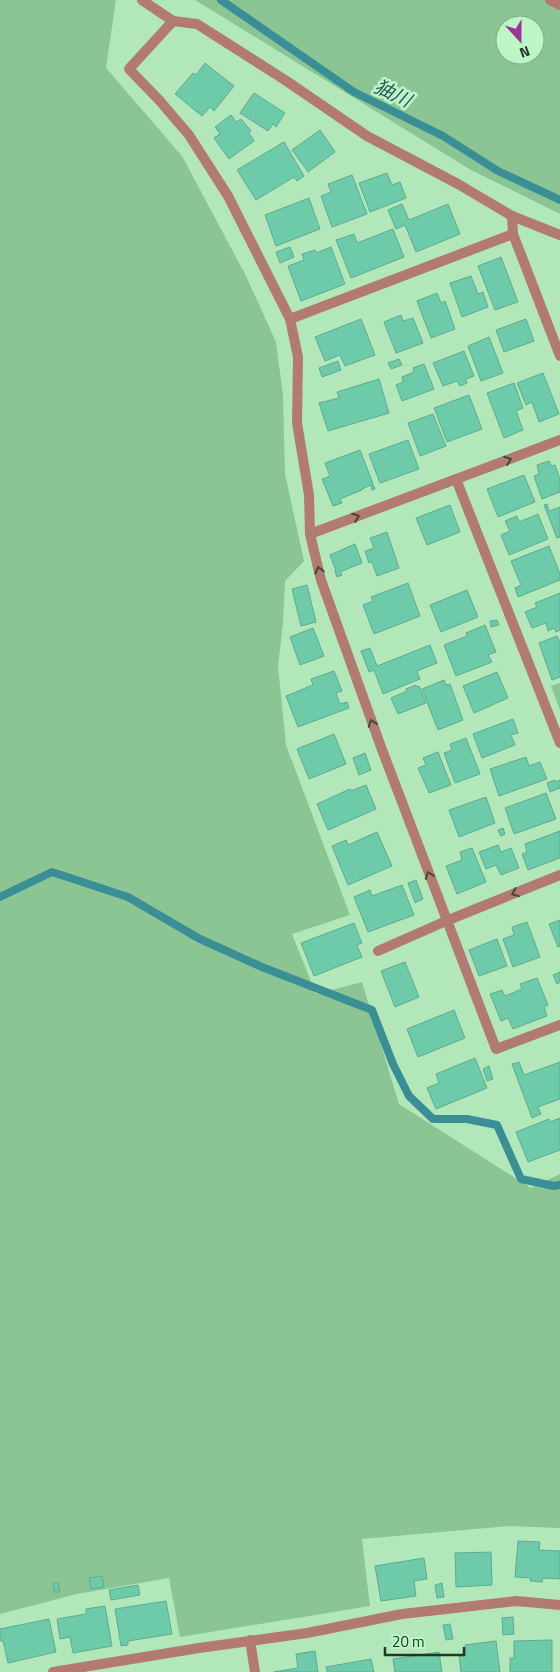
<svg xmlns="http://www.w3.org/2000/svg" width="560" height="1672" font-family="'Titillium Web','Noto Sans JP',sans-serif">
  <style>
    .green { fill: #8ac593; fill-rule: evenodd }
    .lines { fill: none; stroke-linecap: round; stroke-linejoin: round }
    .stream { stroke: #398f95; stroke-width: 8 }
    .building { fill: #6dcbaa; stroke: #60aa90 }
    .lane { stroke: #b37a71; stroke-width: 10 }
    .street { stroke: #b37a71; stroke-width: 10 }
    .oneway { stroke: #464839 }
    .labels { text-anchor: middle; stroke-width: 5; stroke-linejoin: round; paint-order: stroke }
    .water-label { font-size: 19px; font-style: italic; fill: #27575e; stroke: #bef5c6 }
  </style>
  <rect width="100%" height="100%" fill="#b2e8b9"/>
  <path class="green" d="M0,0H116L106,68L182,156L246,276L276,342L283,395L285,474L304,561L285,581L283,623L278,666L286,745L350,915L292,934L316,994L362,982L399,1104L531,1188L560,1174V1528L509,1526L362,1539L370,1606L180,1637L169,1578L77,1594L0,1614Z
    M195,0H560V214L471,170ZM505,25H535V55H505Z
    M560,683V710L551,686Z"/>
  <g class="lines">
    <path class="stream" d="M221,0L354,92L443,136L498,171L560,200
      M0,897L52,872L128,897L198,938L262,967L372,1010L393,1064L409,1096L433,1119H467L497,1125L521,1179L554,1186L560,1185"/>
  </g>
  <path class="building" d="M205,63L234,86L214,111L210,107L202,116L175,94L193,73L196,75Z
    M254,93L285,113L276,127L273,124L268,131L240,113Z
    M231,115L236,122L241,119L251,131L249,133L254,141L229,159L214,138L220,134L215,127Z
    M320,130L335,152L308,172L292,150Z
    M284,142L304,176L297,181L294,177L256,200L237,170Z
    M387,173L392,185L400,182L406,198L370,212L359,183Z
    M352,175L367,214L332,227L321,196L331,192L328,184Z
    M309,198L320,229L276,246L265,215Z
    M402,204L409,220L448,204L460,234L416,252L405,225L396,229L388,210Z
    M393,229L404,257L351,278L336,240L354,234L357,243Z
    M290,247L294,257L280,263L276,252Z
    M331,247L345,284L301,301L288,266L304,260L302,254L315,250L316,253Z
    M501,257L518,302L495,310L478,266Z
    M471,276L478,294L483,292L488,307L462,317L450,283Z
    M437,293L441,303L445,301L455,329L431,338L417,301Z
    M401,315L403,321L413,318L423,343L396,353L384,322Z
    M361,319L375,355L345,366L340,355L325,361L315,337Z
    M526,319L534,341L504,352L496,330Z
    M489,337L503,373L481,381L468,346Z
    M464,351L474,376L466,379L467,383L460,386L457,381L443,386L433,363Z
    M399,359L402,365L391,369L388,363Z
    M338,361L341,370L322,377L319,368Z
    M424,364L434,389L402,401L396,385L403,382L402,377L414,372L413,368Z
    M543,373L559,414L539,422L532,402L526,405L517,383Z
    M379,379L389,413L328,431L319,403L339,398L337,392Z
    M514,383L523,408L516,411L523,430L504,438L487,393Z
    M469,395L482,429L447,442L434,408Z
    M433,414L446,446L420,456L408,423Z
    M408,440L419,469L380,483L369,454Z
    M360,450L375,489L372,490L371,485L362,489V490L340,499L342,503L333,506L322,479L330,476L325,463Z
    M549,461L551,466L555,465L560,479V492L542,499L534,476L539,474L537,465Z
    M524,475L535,502L498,517L487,489Z
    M547,504L549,511L560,507V537L557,538L544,505Z
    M450,505L460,532L427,545L416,518Z
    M538,514L548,539L509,555L501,535L510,531L505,521L517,516L519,522Z
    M387,532L399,568L377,576L372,562L369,563L365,551L374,548L370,538Z
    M355,544L362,563L340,572L342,575L337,577L335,571H336L330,555Z
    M549,546L560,574V580L518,597L515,588L521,585L511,561Z
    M408,583L420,616L374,634L363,605L373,601L371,597Z
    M307,585L316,622L301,626L292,589Z
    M467,590L478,617L441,632L430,605Z
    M560,593V630L556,632L554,628L548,631L546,623L532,628L525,612L537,607L535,603Z
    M497,620L499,625L491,627L490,621Z
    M485,625L496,652L488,655L492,662L456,676L444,645L467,636L466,633Z
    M313,628L324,656L300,665L290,637Z
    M557,636L560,642V677L552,680L539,643Z
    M430,645L437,663L417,671L420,679L383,694L374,670L369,672L361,651L370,648L377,666Z
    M334,671L342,691L336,693L340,704L347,702L349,708L298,727L286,696L313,685L311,679Z
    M497,672L508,698L474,713L463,686Z
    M444,680L446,685L450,684L463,720L438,730L422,689Z
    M416,685L417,687L419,686L426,703L398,714L391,698L407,691L406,689Z
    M513,719L518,733L511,735L515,745L482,758L473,734Z
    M334,734L346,764L309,779L297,749Z
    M466,738L480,774L455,783L444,753L452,750L450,744Z
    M438,752L451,785L429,793L418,768L426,765L423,758Z
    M365,753L371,770L359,775L353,758Z
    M526,757L529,766L540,762L547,779L499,796L490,769Z
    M555,780L556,782L560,780V788L550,792L547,783Z
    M366,785L376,809L328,830L317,804L350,789L351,791Z
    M546,793L556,819L514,834L505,808Z
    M486,797L495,823L459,837L449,810Z
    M503,828L505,834L501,836L498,830Z
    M560,831V858L528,870L522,854L527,852L525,844Z
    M377,832L392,866L348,885L332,846L346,840L348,845Z
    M498,845L501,852L511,848L519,868L501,875L496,865L486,869L479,852Z
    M472,848L486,882L457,894L446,866L462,860L460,852Z
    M416,880L423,899L415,903L408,883Z
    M402,885L414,915L368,932L354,897L370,890L372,896Z
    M560,920V946L558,947L549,924Z
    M527,922L540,957L513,967L503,939L514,935L512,927Z
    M354,923L362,943L357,945L362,957L314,976L301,943Z
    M497,939L507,966L479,976L469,950Z
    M405,962L419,997L395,1007L381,971Z
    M560,972V982L557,984L553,975Z
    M537,978L548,1005L544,1007L547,1016L513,1029L508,1018L501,1021L490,994L502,990L505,996L522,989L520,984Z
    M454,1010L465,1038L418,1057L407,1029Z
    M475,1058L487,1088L436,1109L427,1088L439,1083L436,1074Z
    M519,1062L524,1075L560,1062V1099L538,1107L541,1114L532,1118L512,1064Z
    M489,1066L493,1079L487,1081L483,1069Z
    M560,1118V1150L528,1162L516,1132L549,1119L550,1122Z
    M518,1541L540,1542L539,1550L560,1551V1579L543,1578L542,1582L530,1581L531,1578L515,1577Z
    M491,1552L492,1585L456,1587L455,1553Z
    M424,1558L427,1579L414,1581L416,1596L381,1601L375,1566Z
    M102,1576L104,1587L91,1589L89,1578Z
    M58,1582L60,1592H54L53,1583Z
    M442,1583L444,1597L437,1598L435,1585Z
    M138,1585L140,1595L111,1600L109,1590Z
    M166,1601L172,1634L128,1641V1645L121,1646L115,1609Z
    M105,1606L112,1646L73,1653L70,1637L60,1639L57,1619L86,1614V1609Z
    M513,1617L514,1634L503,1635L502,1618Z
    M49,1619L56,1652L8,1663L3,1641H0V1629Z
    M450,1624L453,1639L446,1640L443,1625Z
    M552,1640V1672H510V1658H514V1641Z
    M496,1641L500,1672H461L459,1655L466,1654L465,1645Z
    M315,1651L318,1672H274L298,1668L296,1654Z
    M439,1652L442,1672H395L393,1659Z
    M371,1659L374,1672H327L326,1667Z"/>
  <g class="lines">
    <path class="lane" d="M142,0L173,21
      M550,0L560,5"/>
    <path class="street" d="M512,216L513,234L560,356
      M560,235L512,216L458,184L367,136L285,80L197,24L173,21L129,69L159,100L189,135L228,196L290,319L298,357L297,423L309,495L310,534L321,580L381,747L496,1049L560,1025
      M290,319L513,234
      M456,479L560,743
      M310,534L560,440
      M378,951L446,921L560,875
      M250,1640L255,1672
      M53,1672L199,1648L307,1633L402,1614L516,1601L560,1605"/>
  </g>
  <defs><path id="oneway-chevron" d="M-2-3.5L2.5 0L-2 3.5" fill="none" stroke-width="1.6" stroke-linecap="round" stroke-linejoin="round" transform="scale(1.25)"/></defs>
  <g class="oneway">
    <use href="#oneway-chevron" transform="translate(508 460) rotate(-21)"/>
    <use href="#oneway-chevron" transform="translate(356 517) rotate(-21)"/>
    <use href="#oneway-chevron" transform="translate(319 570) rotate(-104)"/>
    <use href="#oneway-chevron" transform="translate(372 723) rotate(-110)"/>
    <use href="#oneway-chevron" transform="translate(429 875) rotate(-111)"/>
    <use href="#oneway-chevron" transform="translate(515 893) rotate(158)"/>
  </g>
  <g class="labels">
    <g class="water-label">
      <text transform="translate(393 93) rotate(26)" y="7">㹨川</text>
    </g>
  </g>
  <g transform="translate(520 40) rotate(159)"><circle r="24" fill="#bef5c6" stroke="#80a986"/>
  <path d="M0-4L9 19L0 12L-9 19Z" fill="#9c369a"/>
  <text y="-8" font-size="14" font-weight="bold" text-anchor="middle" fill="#223826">N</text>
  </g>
  <path d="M385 1647v8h79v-8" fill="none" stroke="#223826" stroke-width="2.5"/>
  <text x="392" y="1647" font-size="15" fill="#223826" stroke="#bef5c6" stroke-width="4" paint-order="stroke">20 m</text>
</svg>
